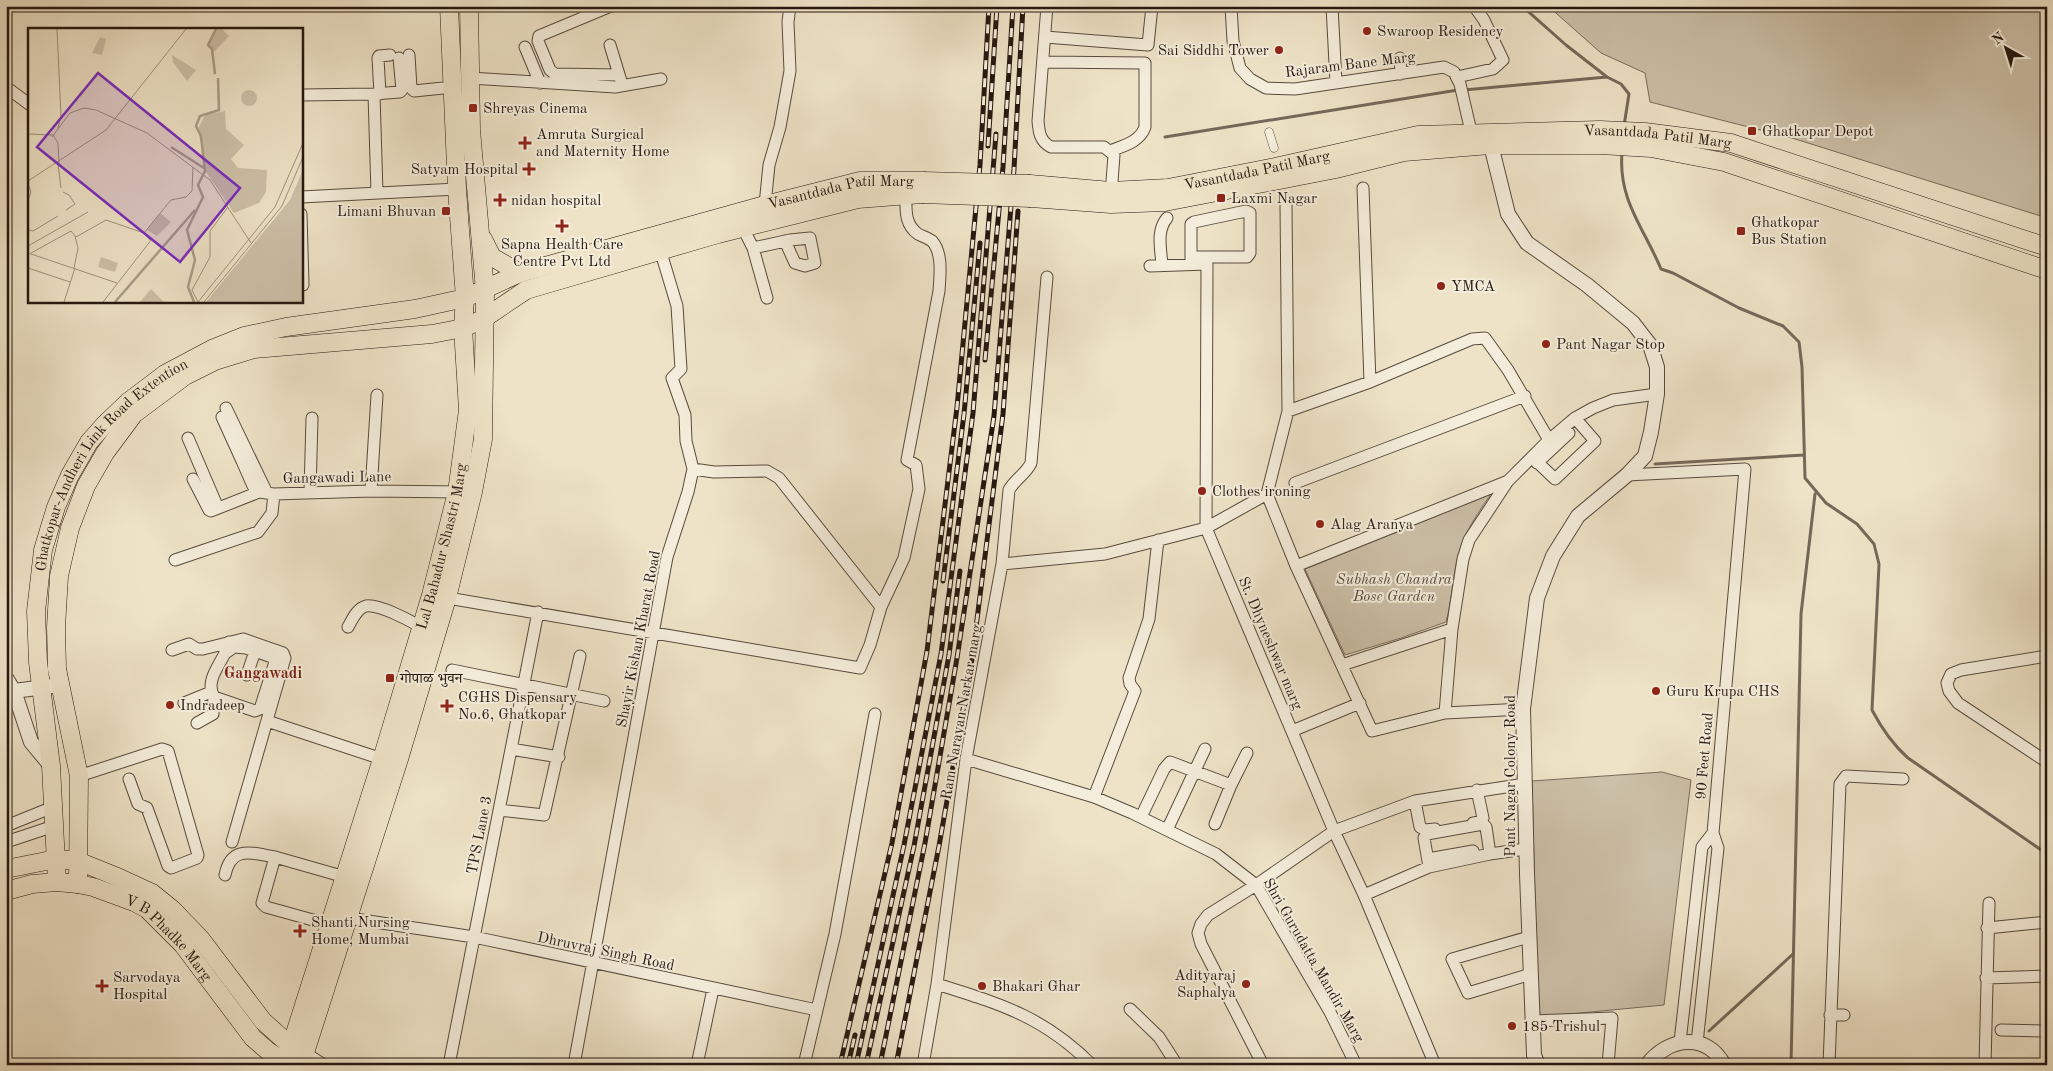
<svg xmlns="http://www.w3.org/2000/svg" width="2053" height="1071" font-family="'Old Standard TT','Noto Serif Devanagari',serif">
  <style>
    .green { fill: #ccc0a8; stroke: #796c5c }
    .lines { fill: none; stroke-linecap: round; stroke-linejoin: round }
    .stream { stroke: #756859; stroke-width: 3 }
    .pedestrian-tunnel { stroke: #c6baa3; stroke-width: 8; stroke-dasharray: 8 4; stroke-linecap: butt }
    .pedestrian-casing { stroke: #584b3e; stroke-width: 9 }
    .minor-casing { stroke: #584b3e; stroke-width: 13 }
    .tertiary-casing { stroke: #584b3e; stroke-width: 16 }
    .primary-casing { stroke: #261811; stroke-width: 19 }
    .pedestrian { stroke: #f4eddb; stroke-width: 8 }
    .minor { stroke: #f4eddb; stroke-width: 11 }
    .tertiary { stroke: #f4eddb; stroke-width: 14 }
    .primary { stroke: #eee3c7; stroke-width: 18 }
    .rail-casing { stroke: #261811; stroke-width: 5 }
    .rail { stroke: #f4eddb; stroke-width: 3; stroke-dasharray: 9; stroke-linecap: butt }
    .primary-bridge-casing { stroke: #261811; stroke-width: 19; stroke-linecap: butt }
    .primary-bridge { stroke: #eee3c7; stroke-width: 18 }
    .poi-dot { fill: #8f2418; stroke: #f4eddb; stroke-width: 2 }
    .labels { text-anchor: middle; stroke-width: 4; stroke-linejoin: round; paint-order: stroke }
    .poi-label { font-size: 15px; fill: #261811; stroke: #f4eddb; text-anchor: start }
    .street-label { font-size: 15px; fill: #261811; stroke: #f4eddb }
    .park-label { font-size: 15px; font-style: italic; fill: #584a3e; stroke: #f4eddb }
    .neighbourhood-label { font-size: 16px; font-weight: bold; fill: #7a1f14; stroke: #f4eddb }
    .inset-river { fill: none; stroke: #aa9e89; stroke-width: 2.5 }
    .inset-road { fill: none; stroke: #9e927e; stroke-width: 1 }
    .view { fill: #7b2cbf; fill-opacity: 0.15; stroke: #7b2cbf; stroke-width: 2.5 }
    .inset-edge { fill: none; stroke: #261811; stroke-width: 2.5 }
  </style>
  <rect width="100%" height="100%" fill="#eee3c7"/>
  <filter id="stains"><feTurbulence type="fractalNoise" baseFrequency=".004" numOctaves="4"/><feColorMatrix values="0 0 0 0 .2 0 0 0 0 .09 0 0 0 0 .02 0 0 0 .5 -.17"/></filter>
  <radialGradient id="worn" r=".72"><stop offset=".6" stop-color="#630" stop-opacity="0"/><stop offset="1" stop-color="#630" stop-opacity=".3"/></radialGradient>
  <path class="green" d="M1548,6H2047V218L1792,138L1650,102L1645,73L1601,53Z
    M1491,494C1482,507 1473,520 1466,534C1452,561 1454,594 1446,622L1401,638L1345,655L1305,569Z
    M1662,772L1691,780L1664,1005L1538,1017L1532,781Z"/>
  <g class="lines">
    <path class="stream" d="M1522,6L1566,45L1607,77L1621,84L1629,94L1624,126
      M1464,90L1607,77
      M1165,137L1458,90
      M1622,153C1618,200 1644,228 1661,269L1673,273L1739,308L1783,326L1799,342L1802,367L1805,478L1826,503L1857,524L1874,544L1879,564L1872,710C1882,729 1892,744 1908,758L2047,854
      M1655,464L1804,455
      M1709,1031L1793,954
      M1791,1065L1801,614L1815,494"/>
    <path class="pedestrian-tunnel" d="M1282,180L1286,197"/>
    <g class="pedestrian-casing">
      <path id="pedestrian" d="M1269,132L1274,148"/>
    </g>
    <g class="minor-casing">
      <path id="minor" d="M611,6L539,36L538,41L550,70L555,74L619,75
        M1047,6L1038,121C1039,133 1040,141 1051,147H1104L1114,155L1111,195
        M1231,6L1233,41L1240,68L1250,79L1266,88L1295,89L1444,67L1454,72L1460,84L1473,140
        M1332,6L1336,83
        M1045,37L1148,45L1152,6
        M610,45L621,81
        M525,47L540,83
        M409,55L411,88L414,91L453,87
        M1400,58L1401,74
        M1043,62L1145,63V127C1140,142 1123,146 1110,151
        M1457,77L1493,69L1503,60L1484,20L1474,6
        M470,78L615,87L661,79
        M6,87L29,104
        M374,94L400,92L402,90L399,58
        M380,94L378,58L379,56L390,55
        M301,95L374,94L377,193
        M1363,188L1370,382
        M301,197L457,189
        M1286,205L1288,411L1267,494L1296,566L1372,731L1445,713L1523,709
        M766,210L765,205L769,165L780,127L790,71L788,22L790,6
        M301,214L303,285
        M743,228L753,248L767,298
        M753,248L790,240L810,238L815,263L805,266L795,263L785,241
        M1191,263V224L1194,222L1246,211L1250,213V253L1247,257H1196
        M1162,265C1161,249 1156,231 1167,218
        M1150,266L1207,264L1206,528L1334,831L1364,895L1435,1065
        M226,408L267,493
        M1288,411L1370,382L1472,339L1485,338L1508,370L1549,440
        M222,417L242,461
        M188,438L218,508
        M1532,457L1555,479L1595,441L1575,418
        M248,458L242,461L253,486
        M1537,463L1569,433
        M693,469L714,472L767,471L779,478L881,607
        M1627,475L1745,469L1713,833L1702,847L1680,1042
        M193,479L209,510L211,511L259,492L274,494
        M1295,483L1525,396
        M371,491L377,395
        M310,492L312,418
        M175,560L258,532L272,513L274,494L371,491L463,492
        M1002,564L1105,554L1206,528L1267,494
        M1296,566L1508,481
        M442,597L860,668L870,645L881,607L904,558L919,489L916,465L907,460L939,291C940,276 943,253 932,241C928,238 922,236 918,234C904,224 906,209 906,194
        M348,627C352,620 357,608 366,606C379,604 409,620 421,627
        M172,650L189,644L197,649H203L243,639L283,653L285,658L232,842
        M227,652L234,647L246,648L272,657L275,662L260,709L255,711L214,697C203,678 226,660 229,642
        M2047,656L1961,670L1951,674L1947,683L1949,691L1958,703L2047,762
        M1342,665L1452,629
        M452,670L604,701
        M247,675L255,651
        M184,703L211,692
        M1445,713L1452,629L1463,559L1469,540L1508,481L1549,440L1575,418L1593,408L1613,400L1657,394
        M267,721L382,759
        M197,723L213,714L214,697
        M1292,731L1360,703
        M511,749L559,757
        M966,759L1094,797L1132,813L1216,854L1256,885L1330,1012L1356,1065
        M79,776L162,749L168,751L198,855L197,858L171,868L168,866L147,808L138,804L129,779
        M1094,797L1135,691L1130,684L1129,678L1149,619L1158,540
        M1415,801L1420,827L1425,830L1435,829
        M499,810L544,815L580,656
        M1141,817L1164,769L1170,762L1231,785L1247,753
        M1473,823L1480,822L1483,818L1477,790
        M1215,824L1231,785
        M6,826L53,807
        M1167,830L1205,749
        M6,842L54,826
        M1428,859L1473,851
        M1429,867L1424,838L1427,834L1483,824L1486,827L1490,854
        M225,875C231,845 252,853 275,857
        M1364,895L1429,867L1490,854L1526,849
        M342,917L474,937L817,1010L804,1065
        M331,925L266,907L262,903L275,857L345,877
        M1987,928L2047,922
        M1529,937L1452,959L1468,993L1531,974
        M1986,978L2047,976
        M937,984C1000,1004 1043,1016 1092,1065
        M1130,1009L1159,1037L1177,1065
        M817,1010L835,934L875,714
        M1830,1015H1844
        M1533,1021L1612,1018L1608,1065
        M2001,1030L2047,1031
        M1697,1043L1718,848L1713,833
        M449,1065L538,612
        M574,1065L667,557L688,492L693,469L686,441L685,415L672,378L681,369L677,306L659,246
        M697,1065L713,989
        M923,1065L937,984L966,759L1002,564L1009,490C1015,479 1026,474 1031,463L1047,277
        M1263,1065L1201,944L1198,933L1201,924L1208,915L1256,885L1334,831L1415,801L1525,784
        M1829,1065L1840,784L1846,776L1903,779
        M1985,1065L1989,903"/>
    </g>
    <g class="tertiary-casing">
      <path id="tertiary" d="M1489,137L1508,214L1527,243L1587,285L1633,323L1650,345L1657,367V394L1651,432L1645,456L1627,475L1578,516L1553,556L1537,598L1523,709L1527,874L1534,1055L1538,1065
        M6,678L14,691L31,742L51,766
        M14,691L60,685
        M304,1054L321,1065
        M1647,1065C1667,1038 1706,1031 1724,1065"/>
    </g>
    <g class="primary-casing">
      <g id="primary">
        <path id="s1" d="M1030,184L1111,191L1168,188L1275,167L1418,135L1600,130L1645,132L1731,143L2047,247"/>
        <path d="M1031,198L1111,204L1165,202L1336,169L1404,152L1490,145H1600L1651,148L1724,162L2047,270"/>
        <path d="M483,239L492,257L520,273"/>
        <path d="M6,869L56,859L78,861L115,876L152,893L173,910L200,938L263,1021L292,1047L300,1052"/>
        <path id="s2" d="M57,882L51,766L38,662L36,611L43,550L56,507L70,475L89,442L105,424L128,402L165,374L214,348L244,336L286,327L415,309L465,298L520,273L765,205L860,181H924"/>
        <path d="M78,884L79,776L57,669L56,627L59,576L70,528L86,486L105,453L134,414L185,376L215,361L254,349L432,334L463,328L483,319L526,290L718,234L858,199L922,194"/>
        <path id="s3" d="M6,891L32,884L57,882L78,884L93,887L134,902L147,909L183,945L253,1038L268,1051L290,1065"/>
        <path id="s4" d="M285,1065L382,759L431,595L457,492L468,410L463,328L465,298L457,189L449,6"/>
        <path d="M301,1065L399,759L447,598L473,492L483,439L485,290L471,130L469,6"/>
      </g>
    </g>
    <use href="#pedestrian" class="pedestrian"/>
    <use href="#minor" class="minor"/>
    <use href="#tertiary" class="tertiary"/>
    <use href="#primary" class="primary"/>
    <g class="rail-casing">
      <path id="rail" d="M988,146L997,6
        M985,360L1003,167L1013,6
        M943,581L964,414L980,243
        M840,1065L892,843L927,651L957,407L980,165L989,6
        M848,1065L855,1035
        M856,1065L904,845L941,654L973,413L996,134
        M866,1065L914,846L949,655L960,571
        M880,1065L925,843L957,658L994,416L1014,169L1023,6
        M896,1065L939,846L972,659L1003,414L1018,211"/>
    </g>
    <use href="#rail" class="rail"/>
    <g class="primary-bridge-casing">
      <path id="primary-bridge" d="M924,181L1030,184
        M922,194L1031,198"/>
    </g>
    <use href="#primary-bridge" class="primary-bridge"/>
  </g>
  <g class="poi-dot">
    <circle cx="1367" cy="31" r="5"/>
    <circle cx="1279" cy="50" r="5"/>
    <rect x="468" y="103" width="10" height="10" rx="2.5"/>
    <rect x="1747" y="126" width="10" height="10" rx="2.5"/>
    <path d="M522.5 135.5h5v5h5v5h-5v5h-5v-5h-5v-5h5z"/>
    <path d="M526.5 161.5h5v5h5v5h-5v5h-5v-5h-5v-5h5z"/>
    <rect x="1216" y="193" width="10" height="10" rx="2.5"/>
    <path d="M497.5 192.5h5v5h5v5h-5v5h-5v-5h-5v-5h5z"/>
    <rect x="441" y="206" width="10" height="10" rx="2.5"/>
    <path d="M559.5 218.5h5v5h5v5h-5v5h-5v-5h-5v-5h5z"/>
    <rect x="1736" y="226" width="10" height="10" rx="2.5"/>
    <circle cx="1441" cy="286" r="5"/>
    <circle cx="1546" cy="344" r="5"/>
    <circle cx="1202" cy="491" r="5"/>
    <circle cx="1320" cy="524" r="5"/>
    <rect x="385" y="673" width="10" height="10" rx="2.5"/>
    <circle cx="1656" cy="691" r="5"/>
    <circle cx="170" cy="705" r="5"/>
    <path d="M444.5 698.5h5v5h5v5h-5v5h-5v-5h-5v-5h5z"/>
    <path d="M297.5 923.5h5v5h5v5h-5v5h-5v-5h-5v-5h5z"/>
    <circle cx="1246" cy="984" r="5"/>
    <path d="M99.5 978.5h5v5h5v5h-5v5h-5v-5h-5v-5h5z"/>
    <circle cx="982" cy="986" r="5"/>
    <circle cx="1512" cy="1026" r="5"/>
  </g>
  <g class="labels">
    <g class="poi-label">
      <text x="1377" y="36">Swaroop Residency</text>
      <text x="1269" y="55" text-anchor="end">Sai Siddhi Tower</text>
      <text x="483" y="113">Shreyas Cinema</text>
      <text x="1762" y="136">Ghatkopar Depot</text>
      <text x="536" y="139">Amruta Surgical<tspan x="536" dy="17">and Maternity Home</tspan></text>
      <text x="518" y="174" text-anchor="end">Satyam Hospital</text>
      <text x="1231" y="203">Laxmi Nagar</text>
      <text x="511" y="205">nidan hospital</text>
      <text x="436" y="216" text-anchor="end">Limani Bhuvan</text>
      <text x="1751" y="227">Ghatkopar<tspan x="1751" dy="17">Bus Station</tspan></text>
      <text x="562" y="249" text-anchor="middle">Sapna Health Care<tspan x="562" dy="17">Centre Pvt Ltd</tspan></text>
      <text x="1451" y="291">YMCA</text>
      <text x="1556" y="349">Pant Nagar Stop</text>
      <text x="1212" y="496">Clothes ironing</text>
      <text x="1330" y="529">Alag Aranya</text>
      <text x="400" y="683">गोपाळ भुवन</text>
      <text x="1666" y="696">Guru Krupa CHS</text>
      <text x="458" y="702">CGHS Dispensary<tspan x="458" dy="17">No.6, Ghatkopar</tspan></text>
      <text x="180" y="710">Indradeep</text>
      <text x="311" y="927">Shanti Nursing<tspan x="311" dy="17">Home, Mumbai</tspan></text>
      <text x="1236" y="980" text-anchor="end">Adityaraj<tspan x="1236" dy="17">Saphalya</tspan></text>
      <text x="113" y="982">Sarvodaya<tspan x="113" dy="17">Hospital</tspan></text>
      <text x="992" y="991">Bhakari Ghar</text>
      <text x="1522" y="1031">185 Trishul</text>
    </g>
    <g class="street-label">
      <text transform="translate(1350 64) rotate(-7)" y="5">Rajaram Bane Marg</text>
      <text dy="5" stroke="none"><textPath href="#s1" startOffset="634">Vasantdada Patil Marg</textPath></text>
      <text dy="5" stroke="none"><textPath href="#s1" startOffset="229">Vasantdada Patil Marg</textPath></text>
      <text dy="5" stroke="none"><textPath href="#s2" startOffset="1258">Vasantdada Patil Marg</textPath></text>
      <text dy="5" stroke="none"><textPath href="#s2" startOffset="445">Ghatkopar-Andheri Link Road Extention</textPath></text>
      <text transform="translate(337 477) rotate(-1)" y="5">Gangawadi Lane</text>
      <text dy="5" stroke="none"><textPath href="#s4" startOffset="542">Lal Bahadur Shastri Marg</textPath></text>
      <text transform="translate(638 639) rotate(-79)" y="5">Shayir Kishan Kharat Road</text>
      <text transform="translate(1271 643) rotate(67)" y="5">St. Dhyneshwar marg</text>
      <text transform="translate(961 712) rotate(-80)" y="5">Ram Narayan Narkar marg</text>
      <text transform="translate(1704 756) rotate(-85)" y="5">90 Feet Road</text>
      <text transform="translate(1510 776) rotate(-90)" y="5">Pant Nagar Colony Road</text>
      <text transform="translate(479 835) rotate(-79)" y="5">TPS Lane 3</text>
      <text dy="5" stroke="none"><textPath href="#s3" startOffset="182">V B Phadke Marg</textPath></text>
      <text transform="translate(606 951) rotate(12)" y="5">Dhruvraj Singh Road</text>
      <text transform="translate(1314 960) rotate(60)" y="5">Shri Gurudatta Mandir Marg</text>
    </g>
    <g class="park-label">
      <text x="1394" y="584">Subhash Chandra<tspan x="1394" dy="17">Bose Garden</tspan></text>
    </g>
    <g class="neighbourhood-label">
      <text x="263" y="678">Gangawadi</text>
    </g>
  </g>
  <g transform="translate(28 28)">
    <rect width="275" height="275" fill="#eee3c7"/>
    <path d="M189,1H194L201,8L186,24L181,16ZM72,9L78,11L74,27L64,25ZM144,27L168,42L159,53L145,34ZM213 70a8 8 0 1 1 16 0a8 8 0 1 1-16 0ZM197,83L198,101L216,117L203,131L210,140L239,142L238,164L231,175L206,185L178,144L170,101L177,87ZM274,144L275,274H178L262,172ZM132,185L143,194L129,208L119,202ZM73,229L90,235L87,244L70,239ZM123,261L136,274H112Z" fill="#ccc0a8"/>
    <path class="inset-river" d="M187,46L184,21L180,17L188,1M143,119L176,140M87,274L167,182M166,274L160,259L167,232L159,202L175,169L170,157L177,143L173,108L168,98L172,88L191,82L190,50"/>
    <path class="inset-road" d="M29,1L33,88L30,100M0,106L25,107L30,115L31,135M24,109L42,85L56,80L68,82L119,105L182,152L223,215M30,136L33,160M0,153L78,102L158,1M0,156L3,164L0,172M35,164L41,167L47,176L38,182M0,202L5,203L30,188M116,205L143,172L158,169L164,163L165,139M48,209L78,192L116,205L122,212M0,218L60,184M0,225L89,255M3,225L43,203L48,209M0,240L42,254M46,240L50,220L47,208M36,274L47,240M75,274L124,211M170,274L164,262L182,229V203L200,179M170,274L247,179L275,115M176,274L254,178L275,129"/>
    <path class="view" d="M70,45L212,160L152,234L9,119Z"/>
    <rect width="275" height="275" class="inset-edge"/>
  </g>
  <rect width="2053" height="1071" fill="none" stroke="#eee3c7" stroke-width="25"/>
  <rect x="8" y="8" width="2038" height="1056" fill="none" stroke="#261811" stroke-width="2.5"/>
  <rect x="12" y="12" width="2028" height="1046" fill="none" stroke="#261811"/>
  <g transform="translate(2006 48) rotate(321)" stroke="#f4eddb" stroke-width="4" paint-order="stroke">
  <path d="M0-4L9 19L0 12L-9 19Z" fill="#261811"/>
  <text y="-8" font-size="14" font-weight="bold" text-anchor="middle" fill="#261811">N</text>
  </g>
  <rect width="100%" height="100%" filter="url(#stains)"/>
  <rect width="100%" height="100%" fill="url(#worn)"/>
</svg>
